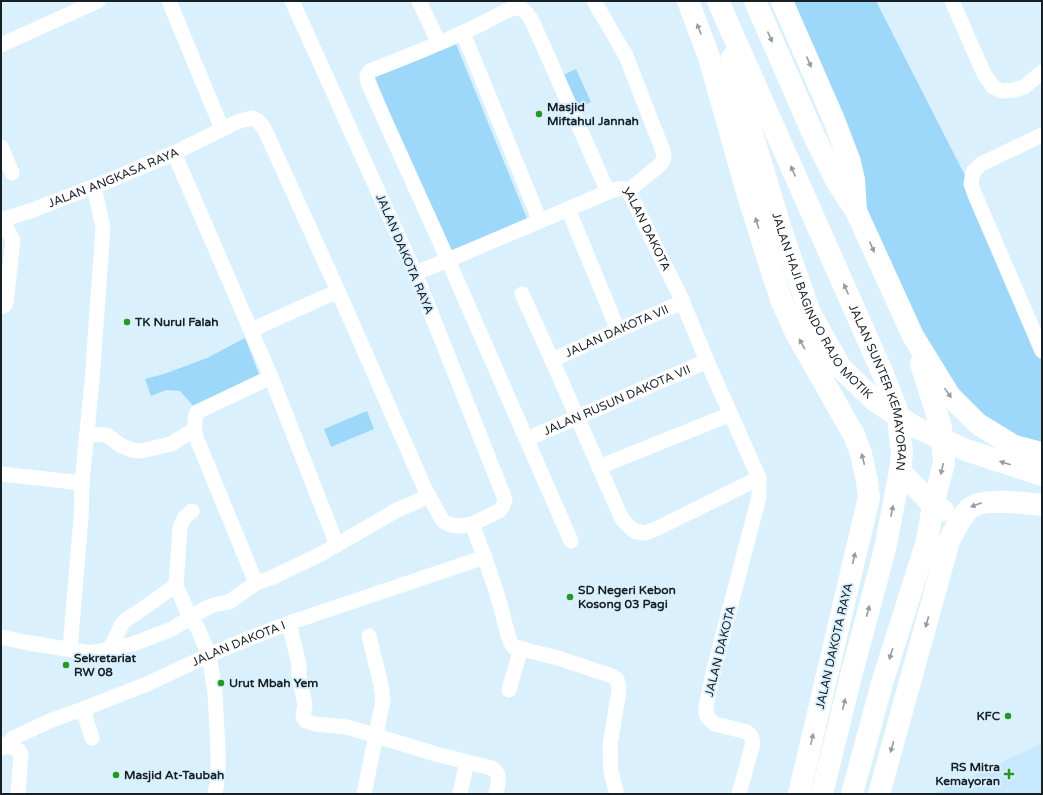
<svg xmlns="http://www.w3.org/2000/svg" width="1043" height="795" font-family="'Varela Round',sans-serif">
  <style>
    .built { fill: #c6e9fd }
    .green { fill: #9dd8fa }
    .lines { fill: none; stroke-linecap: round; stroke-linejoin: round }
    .street { stroke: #fff; stroke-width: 15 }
    .secondary { stroke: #fff; stroke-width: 22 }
    .oneway { fill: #969b9d }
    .poi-dot { fill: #279623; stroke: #dbf0fd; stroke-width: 1.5 }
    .labels { text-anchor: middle; stroke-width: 4; stroke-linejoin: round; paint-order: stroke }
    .poi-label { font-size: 12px; font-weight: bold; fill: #162025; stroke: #dbf0fd; text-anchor: start }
    .street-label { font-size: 12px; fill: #162025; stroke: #dbf0fd }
  </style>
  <rect width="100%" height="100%" fill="#dbf0fd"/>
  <path class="built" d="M1042,743V794H933L1017,755Z"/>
  <path class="green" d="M781,1H876L975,195L1042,348V453L978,424L913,336Z
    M456,44L528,221L447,254L375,77Z
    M576,69L591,102L578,108L563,75Z
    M245,338L260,377L196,409L180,391L166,390L151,396L145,379L164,374L207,358Z
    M367,411L374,429L331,447L324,429Z"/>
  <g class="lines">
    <g class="street">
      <path d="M169,1L222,129"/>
      <path d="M419,1L439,43"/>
      <path d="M594,1L626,56L663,151C665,156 664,159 661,164L628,191"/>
      <path d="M952,1L984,74L993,87L1002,91L1014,90L1024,87L1042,72"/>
      <path d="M463,33L540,221"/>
      <path d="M1,45L98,1"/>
      <path d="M1042,135L981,164L973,172L971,184L975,195L1042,351"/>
      <path d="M1,147L12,173"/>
      <path d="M174,153L271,377L337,545"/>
      <path d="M568,209L618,330"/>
      <path id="s1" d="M1,220L30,211L108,181L174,153L239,121L252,118L258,121L264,128L338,291L425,489L443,521L451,525L460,526L472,524L499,511L503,506L505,500L503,494L415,273L292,1"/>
      <path id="s2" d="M415,273L448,260L608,192C617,189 624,185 630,194L680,296L707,361L759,478V497L713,673L706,707V713L708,718L715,724L747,732L751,736L753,743L739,794"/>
      <path d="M522,294L552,360L622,519L634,531L645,533L658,528L759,478"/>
      <path d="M1,307L4,306L6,303L13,240L2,220"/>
      <path d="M251,330L338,291"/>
      <path id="s3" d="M552,360L618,330L683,302"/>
      <path d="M87,434L107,435L120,445L132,450L141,451L171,444L194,430"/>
      <path id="s4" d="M527,439L707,361"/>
      <path d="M599,467L731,414"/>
      <path d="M1,474L82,483"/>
      <path d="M472,524C482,550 492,577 500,604C504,617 506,633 512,645L514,647L558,658L612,676C618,679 619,683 619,690L610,745L611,772L616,791"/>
      <path d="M571,541L448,260L368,83L367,75L370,71C411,55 452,39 491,19C499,15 510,7 519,8C526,9 530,18 533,23L608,192"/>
      <path d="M256,583L196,437C194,428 194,420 197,412L271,377"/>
      <path d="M176,585L180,527L185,517L192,511"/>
      <path d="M289,623L299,665V676L305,705L303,717L306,721L315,724L347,727L436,754L491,768C502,772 498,785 496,794"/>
      <path d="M1,637L24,642L90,653L133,644L172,629L199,612L213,605L229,602L256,583L271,578L321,554L397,510L416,502L428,496"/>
      <path d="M70,649L81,518L82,483L92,381L103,228L94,186"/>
      <path d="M110,649L122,624L127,619L141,610L176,585L190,618L197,627L209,655L215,692L218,751V775L215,794"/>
      <path d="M509,690L521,648"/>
      <path d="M83,709L92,738"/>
      <path d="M1,744C7,745 13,747 18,750L21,754L18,794"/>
      <path id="s5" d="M1,748L8,745L13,738L52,720L83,709L147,684L209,655L245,640L289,623L485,557"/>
      <path d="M364,794L383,700L381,685L369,636"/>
      <path d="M460,794L467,762"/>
    </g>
    <g class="secondary">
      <path d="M688,1L709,57L747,192L772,272L782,302L796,333L854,435L861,454L867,481L869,497L799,794"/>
      <path id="s6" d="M718,1L883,374L897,410L902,453L900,471L885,549L851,676L822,794"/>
      <path d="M755,1L815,138L837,182L856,211L913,336L950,396L978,424L1014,446L1042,453"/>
      <path d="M782,1L834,120L850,162L854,180L856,210"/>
      <path id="s7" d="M732,58L749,123L783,236L810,313L841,368L874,400L913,426L966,450L1042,475"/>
      <path d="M900,471L933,505L943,510"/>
      <path d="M852,794L882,683L927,541L933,505L944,463L941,427L921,364"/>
      <path d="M879,794L949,541C955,529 960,518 969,509C981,497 1025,503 1042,505"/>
    </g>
  </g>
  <defs><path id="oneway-solid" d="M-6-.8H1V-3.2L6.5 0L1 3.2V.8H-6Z"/></defs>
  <g class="oneway">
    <use href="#oneway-solid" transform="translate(699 29) rotate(-111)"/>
    <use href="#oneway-solid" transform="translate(770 37) rotate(66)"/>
    <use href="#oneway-solid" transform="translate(809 62) rotate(67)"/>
    <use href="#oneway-solid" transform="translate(793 171) rotate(-114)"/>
    <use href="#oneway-solid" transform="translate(757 223) rotate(-107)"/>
    <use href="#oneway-solid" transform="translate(872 247) rotate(66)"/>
    <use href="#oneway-solid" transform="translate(846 289) rotate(-114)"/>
    <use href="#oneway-solid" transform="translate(802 344) rotate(-119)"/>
    <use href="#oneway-solid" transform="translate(948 393) rotate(55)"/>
    <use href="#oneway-solid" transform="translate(863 459) rotate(-104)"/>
    <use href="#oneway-solid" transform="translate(1005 463) rotate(-162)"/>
    <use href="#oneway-solid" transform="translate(942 469) rotate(103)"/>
    <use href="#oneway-solid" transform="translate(976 505) rotate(159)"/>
    <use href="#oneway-solid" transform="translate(892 511) rotate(-79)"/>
    <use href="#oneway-solid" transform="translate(854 558) rotate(-77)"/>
    <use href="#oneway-solid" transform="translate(868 611) rotate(-75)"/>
    <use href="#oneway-solid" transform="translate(927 622) rotate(106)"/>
    <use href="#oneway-solid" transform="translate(891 654) rotate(108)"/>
    <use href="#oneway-solid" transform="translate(844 704) rotate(-76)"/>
    <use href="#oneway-solid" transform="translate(812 739) rotate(-77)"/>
    <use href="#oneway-solid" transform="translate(892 747) rotate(106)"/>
  </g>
  <g class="poi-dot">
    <circle cx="539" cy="114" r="4"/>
    <circle cx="127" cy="322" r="4"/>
    <circle cx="570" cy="597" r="4"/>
    <circle cx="66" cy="665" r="4"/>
    <circle cx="221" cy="683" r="4"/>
    <circle cx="1008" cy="716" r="4"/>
    <path d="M1007 768h4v4h4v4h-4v4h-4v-4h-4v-4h4z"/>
    <circle cx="116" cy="775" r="4"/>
  </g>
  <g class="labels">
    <g class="poi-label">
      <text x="547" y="111">Masjid<tspan x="547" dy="14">Miftahul Jannah</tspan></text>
      <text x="135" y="326">TK Nurul Falah</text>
      <text x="578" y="594">SD Negeri Kebon<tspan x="578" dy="14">Kosong 03 Pagi</tspan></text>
      <text x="74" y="662">Sekretariat<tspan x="74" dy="14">RW 08</tspan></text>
      <text x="229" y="687">Urut Mbah Yem</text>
      <text x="1000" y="720" text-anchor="end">KFC</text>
      <text x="1000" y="771" text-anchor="end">RS Mitra<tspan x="1000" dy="14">Kemayoran</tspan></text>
      <text x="124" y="779">Masjid At-Taubah</text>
    </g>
    <g class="street-label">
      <text dy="4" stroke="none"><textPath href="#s1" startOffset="120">JALAN ANGKASA RAYA</textPath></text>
      <text dy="4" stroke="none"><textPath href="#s2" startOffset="272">JALAN DAKOTA</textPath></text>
      <text transform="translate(405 254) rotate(67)" y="4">JALAN DAKOTA RAYA</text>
      <text dy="4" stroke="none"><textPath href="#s7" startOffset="266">JALAN HAJI BAGINDO RAJO MOTIK</textPath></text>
      <text dy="4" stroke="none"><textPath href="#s3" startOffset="71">JALAN DAKOTA VII</textPath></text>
      <text dy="4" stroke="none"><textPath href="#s6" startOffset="420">JALAN SUNTER KEMAYORAN</textPath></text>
      <text dy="4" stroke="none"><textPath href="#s4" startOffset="98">JALAN RUSUN DAKOTA VII</textPath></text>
      <text dy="4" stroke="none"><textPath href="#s5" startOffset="261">JALAN DAKOTA I</textPath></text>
      <text transform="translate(834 646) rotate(-77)" y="4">JALAN DAKOTA RAYA</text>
      <text transform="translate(720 651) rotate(-76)" y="4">JALAN DAKOTA</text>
    </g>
  </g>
  <rect width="1043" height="795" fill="none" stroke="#162025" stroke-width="4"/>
</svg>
